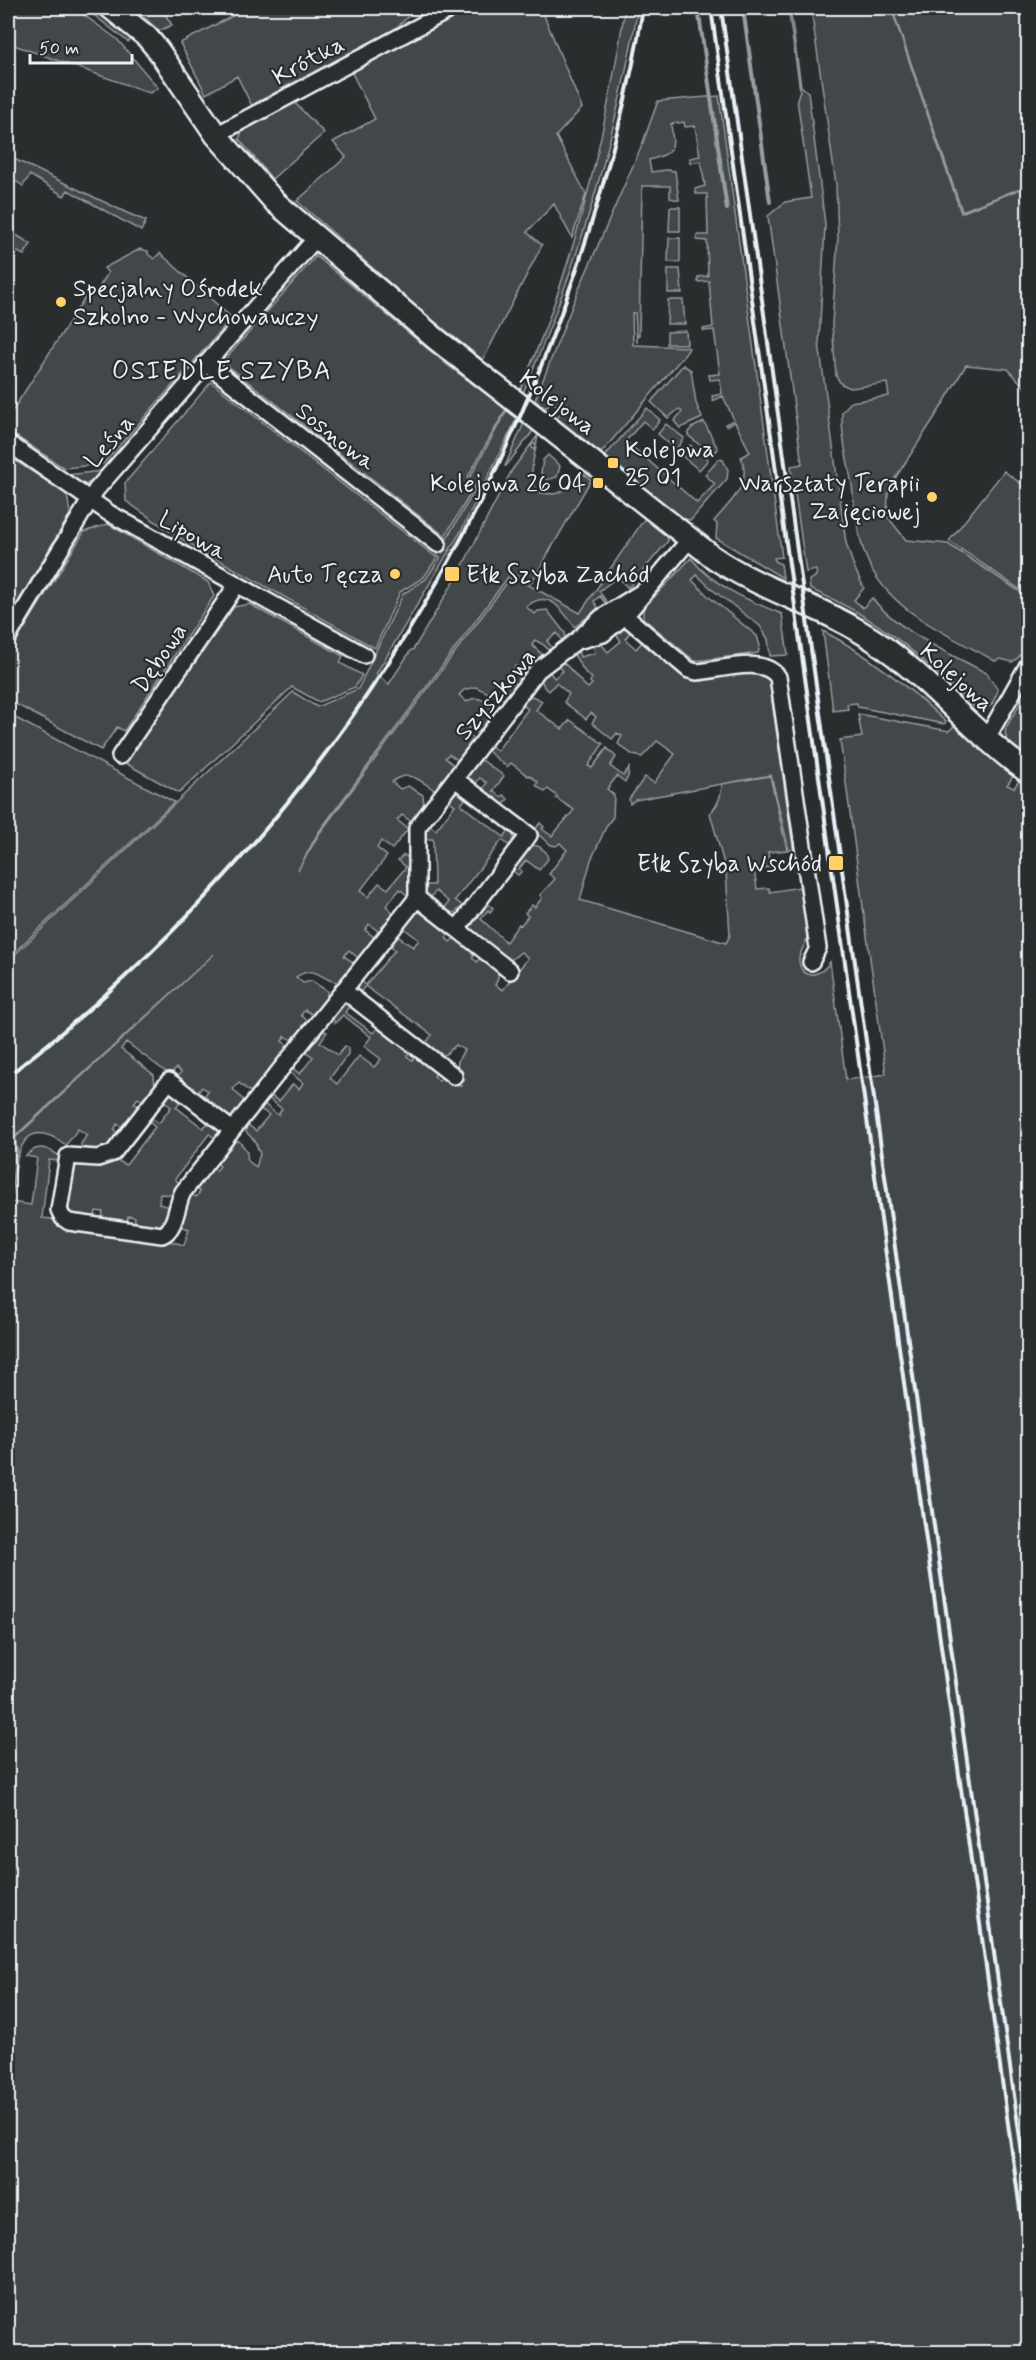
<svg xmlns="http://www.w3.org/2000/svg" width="1036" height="2360" font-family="Mynerve,sans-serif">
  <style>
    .green { fill: #424648; stroke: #959ca0; stroke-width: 1.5 }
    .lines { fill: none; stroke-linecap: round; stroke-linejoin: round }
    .stream { stroke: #989fa3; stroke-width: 4 }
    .street-casing { stroke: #e8f1f8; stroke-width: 20 }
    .secondary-casing { stroke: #e8f1f8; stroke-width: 26 }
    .street { stroke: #2a2d2e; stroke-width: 15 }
    .secondary { stroke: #2a2d2e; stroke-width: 21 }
    .rail { stroke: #e8f1f8; stroke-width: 4 }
    .poi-dot { fill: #ffd166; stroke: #2a2d2e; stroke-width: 2 }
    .labels { text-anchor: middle; stroke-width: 4.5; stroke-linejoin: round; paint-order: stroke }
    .street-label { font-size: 24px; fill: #e8f1f8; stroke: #2a2d2e }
    .poi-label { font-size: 24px; fill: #e8f1f8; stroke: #2a2d2e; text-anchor: end }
    .neighbourhood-label { font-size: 26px; letter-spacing: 1.5px; fill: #e8f1f8; stroke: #2a2d2e }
  </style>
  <rect width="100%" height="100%" fill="#2a2d2e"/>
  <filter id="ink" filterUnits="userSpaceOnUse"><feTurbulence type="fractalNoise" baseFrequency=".0167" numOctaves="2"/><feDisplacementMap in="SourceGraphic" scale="12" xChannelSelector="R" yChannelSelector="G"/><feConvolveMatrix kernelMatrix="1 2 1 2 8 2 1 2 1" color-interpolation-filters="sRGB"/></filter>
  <g filter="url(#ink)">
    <path class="green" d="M8,8H74L117,39L158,88L150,93L8,43Z
      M85,8H98L134,37L128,42Z
      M143,8H161L172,25L159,31L138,11Z
      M248,8H413L412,13L384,39L253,108L237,76L206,94L180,43Z
      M466,8H541L582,108L556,136L586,194L572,238L554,204L527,232L542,245L483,360L419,309L297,201L346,157L333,142L375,119L351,71Z
      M625,8H638C615,140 577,269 523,393L520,390C574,269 605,138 625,8Z
      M788,8H796L791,15L801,86L808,92L825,224L819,343L846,543L854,567L864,588L854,600L863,608L872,598C899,632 950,653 988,674C990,682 996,683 998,691L992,704L986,710L975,708C920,656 882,619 810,589L809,580C814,579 818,575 816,570L806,572L791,466L802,464L768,216L785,202L811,198L797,99L800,90Z
      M811,8H891L961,213L1028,186V404V391L1008,369L966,365L940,409L892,483L888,494L887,516L906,540L948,544L1028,597C1029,618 1034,650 1012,662L1001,659L995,661C948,634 887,611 866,557C857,534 855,509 852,485C848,462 841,436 842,412L851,402L889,396L887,383L851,388L841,384L836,376L832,324L838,237L836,184Z
      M892,8H1028V185L962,211Z
      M719,96L782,557L774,558L776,562L781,564L783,578L716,538L717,524L714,521C730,502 753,484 741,457L750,452L735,422L726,426L725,424L734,420L723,396L713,401L712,396L722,394L720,379L710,380L709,375L720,374L714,330L704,331L703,329L713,327L709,281L698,282V277L708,276L707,241L697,240V235H708L707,194H696L695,189L705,186L701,161L690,163V158L700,156L695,126L685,127L684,122L671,124C674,150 676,153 649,160L651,172L666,170L675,171L679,200L670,198V186H642L639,335H637V343L635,313H632L633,345L687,347L689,348L686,353L602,452H599L557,418L562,410L551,401L546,408L535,400L578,291L642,145L658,101Z
      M294,102L324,133L272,179L239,139L242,131Z
      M8,156L127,213L146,221L141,231L68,190L64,196L30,175L23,186L8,176L10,167L8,165Z
      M670,207H680V231H669Z
      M8,230L31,244L24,255L14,250L8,262Z
      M669,238H680V262H668Z
      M140,249L148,251V254L154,259L160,253L232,318L103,464L64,468L8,431V408L13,410L87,294H95L108,273L104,268Z
      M316,256L446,364L506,409L467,478L475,486L445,536L223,362Z
      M668,269H680L682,293H668Z
      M668,300H683L685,324H667Z
      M686,331L687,344H667V332Z
      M683,365L691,370L696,403L702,418L680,428L674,421L682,412L679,409L668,418L651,402Z
      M211,382L437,558L424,577L400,592L375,648L178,537L126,501L125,483Z
      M647,408L660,420L653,429L643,421L626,441L697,503L715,484L705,475L719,459L723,460L728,470L727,479L691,520L684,519L607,458L606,455Z
      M507,410L517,418L461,531L376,674L389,684L411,650H413L459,573L512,470L538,435L536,446L533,443L531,446L534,450L536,447C532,464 529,476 538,492C567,499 563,485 584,474L591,480L531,583L511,573L318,833L298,870L319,834L512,576L580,613L645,518L667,536L668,541L628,588L618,577L599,591L606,601L605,603L600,596L594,601L598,608L575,627C562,611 549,587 526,607L535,614L538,611L547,610L565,633V640L563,642L557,633L547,641L553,649L550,652L544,645L535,640L532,645L544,656L527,673L515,666L512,671L523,678L508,698L501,699L476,687L464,690L459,695L467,702C477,693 489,702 493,712L492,718L479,735L469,727L465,732L475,740L459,761L449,754L445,758L455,766L439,788L433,789C420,780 407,769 392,782L400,789L408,786L423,795L424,807L413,823L402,815L397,820L408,829L392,849L381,841L377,848L387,856L360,891L368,897L379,883L388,889L406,867L398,860L404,855L411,860V892L408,896L400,889L386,906L394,913L379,932L369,924L365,930L374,937L358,958L349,950L344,956L354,963L340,982C320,982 319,963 296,977L303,983L312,981L327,991V998L313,1015L305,1010L301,1015L309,1022L294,1041L285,1036L282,1041L290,1047L255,1091H249L239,1083L233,1089L246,1103L235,1118H227L202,1099L208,1091L202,1087L196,1095L176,1079L181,1072L176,1068L170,1075L126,1042L121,1049L154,1075L155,1089L145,1103L138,1098L134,1103L140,1108L124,1129L117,1124L114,1130L120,1135L106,1151L82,1150L81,1144L87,1135L78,1129L66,1145C16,1108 15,1169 11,1202L31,1205L37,1158L26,1156C38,1143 48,1148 61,1157L60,1161L49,1160L42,1218L52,1219L58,1225L166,1240L184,1245L189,1229L177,1225L190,1193L196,1197L200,1192L194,1187L210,1167L216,1171L220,1166L215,1161L231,1142L239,1141C244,1147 249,1152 247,1160L256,1167L260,1154L255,1141L246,1132L247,1124L256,1131L269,1115L259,1108L263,1103L278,1115L282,1109L267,1097L269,1095L279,1101L293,1084L299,1089L303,1083L288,1071L291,1067L300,1074L313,1057L304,1050L320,1030L327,1032L320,1042L338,1055L345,1046L348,1048V1054L330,1078L337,1084L359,1056L374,1067L381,1059L364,1046L371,1037L343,1015L335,1023L331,1017L341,1002L351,1004L345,1012L373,1033L380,1025L411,1049L407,1056L412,1060L418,1054L438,1070L434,1076L439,1081L444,1074L461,1086L465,1079C453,1069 457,1061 464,1050L456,1045L445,1055L438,1054L425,1044L432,1035L365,986L358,995L355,984L357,978L366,985L395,950L387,942L396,935L413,947L419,940L404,928L403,924L414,911L420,910L451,932L446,938L450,942L457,936L477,952L472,958L477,962L482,955C492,965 504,971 495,985L503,990L528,958L521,952L512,959L507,960L470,932L468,924L484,901L493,908L490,912L488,910L481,919L506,942L519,924L521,925L528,916L525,913L532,905L535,907L542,898L540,895L555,879L549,874L567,850L560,843L556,846L551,845L534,831L540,823L544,827L542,829L552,836L574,810L556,798L557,796L548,789L545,792L536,785L538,782L529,775L528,776L511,763L507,767L490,753L487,748L489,744L497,751L528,709L520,703C528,694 532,695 542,701L536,710L562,729L570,720L603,744L588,766L592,768L607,748L616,757L610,766L623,776L629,768L628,777L625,782L617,776L607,789L614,795L613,817L607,825L591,860L580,900L726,943L730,935L726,871L710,813C719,804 721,796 722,784L770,776L787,850L768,852L770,867L754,869L757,889L769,888L770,892L800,887C802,903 807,919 807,934C808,944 798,952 799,961C802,982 822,975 830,962L846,1080L886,1074L840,740L862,737L858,714L949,731L958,722L1013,769L1014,775L1007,785L1014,788L1020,779L1028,780V2352H8V1224L18,1152L15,1138L214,954L14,1137L16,1152L8,1214V961L293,692L317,707L358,689L403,594L426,579L440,558L437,555L478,485L469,479Z
      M704,422L718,449L713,454H710L688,435L691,428Z
      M524,423L533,431L506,466H505Z
      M666,424L684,438L676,450L658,434Z
      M690,445L707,457L708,460L699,470L681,455Z
      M548,455L560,466L557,477L547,480L541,473L543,460Z
      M8,456L67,494L70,514L8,619Z
      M102,471C87,488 85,488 67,475Z
      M1004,471L1028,489V595L949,541Z
      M108,524L208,582L214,596L124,731L117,727L101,750L8,700V655L84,532Z
      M691,558C713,586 749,601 782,614L788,655L770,656L768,639L760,626L714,591L697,575L692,580L708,596L757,636L760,646L758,653L695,661L643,618V609Z
      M249,604L343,656L340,663L362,675L355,687L319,702L292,687L179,793L125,763L234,607Z
      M625,625L631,631L625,639L636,649L643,641C655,648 700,677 710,677C734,678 761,660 775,686L770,687L794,854H791V850H789L771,775L635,800L630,804L629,799L645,777L654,783L675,754L657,741L642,757L633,755L618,744L622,736L617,733L612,739L592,723L596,717L591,713L586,719L564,702L569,694L556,683L549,691L544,687L541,679L548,670L554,678L563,671L557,663L562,662C572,668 578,681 588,688L592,684L590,682L592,678L586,674L573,653L577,647L580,657L595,653L593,643L599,641L608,652L621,641L614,631Z
      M823,631C869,655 909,687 946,722L944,724L858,707L857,703L847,704L848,709L833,711Z
      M1028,689V758L1010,744L1005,734L1006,728Z
      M8,714L174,802L8,958Z
      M478,760L483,761L504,776L493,791L501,797L504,795L508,799L502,807L481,791L487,783L480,778L474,785L469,781L467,775Z
      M459,790L467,796L461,805L504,837L510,829L514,838L510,846L502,840L455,900L463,906L454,913L443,910L449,902L436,891L429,899L425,895L424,885H434L433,839H424V832L427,824L436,830L455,805L447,799Z
      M528,845L538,846L546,852L548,859L539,870L526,860L519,869L522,871L518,875L509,868Z
      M170,1093L182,1099L176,1107L203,1128L210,1121L218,1128L220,1134L218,1140L209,1134L175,1179L182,1186L175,1195L160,1194L159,1204L170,1207L165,1227H134L135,1217L128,1216L126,1226L101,1222L103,1212L96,1211L94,1221L70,1215L66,1204L74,1166L77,1163L114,1159L126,1165L155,1127L147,1120L150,1117L159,1123L171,1107L163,1100Z"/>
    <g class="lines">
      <path class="stream" d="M698,8L727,209
        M743,8L770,202"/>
      <g class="street-casing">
        <path id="street" d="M216,135L453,8
          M206,363L438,544
          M8,443L109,513L364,655
          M625,616L689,670L697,672C721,670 762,655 778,677L818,948L811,962
          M8,637L96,490L316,238
          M577,641L603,634L625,616L690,539
          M987,738L1028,665
          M120,756L236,586
          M455,779L529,835L457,929L417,898V828L538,670L575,642L602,617L645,590
          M457,929L510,971
          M343,990L454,1076
          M232,1130L169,1081L113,1153L98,1158L68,1156L59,1210L63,1218L69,1222L162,1235C176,1230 176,1205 183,1192L417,898"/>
      </g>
      <g class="secondary-casing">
        <path id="secondary" d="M111,8L147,37L158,50L216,135L275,202L436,339L713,557C764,592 824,606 875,641C931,679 973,734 1028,772"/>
      </g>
      <use href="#street" class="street"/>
      <use href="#secondary" class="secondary"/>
      <path class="rail" d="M711,8L1028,2266
        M721,8L1028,2195
        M8,1076C277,868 466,595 575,274C604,187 629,98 643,8"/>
    </g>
  </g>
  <g class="poi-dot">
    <circle cx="61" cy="302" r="6"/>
    <rect x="607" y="457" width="12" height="12" rx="3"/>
    <rect x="592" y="477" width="12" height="12" rx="3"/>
    <circle cx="932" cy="497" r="6"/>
    <circle cx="395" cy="574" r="6"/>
    <rect x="444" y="566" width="16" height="16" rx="3"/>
    <rect x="828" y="855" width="16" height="16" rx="3"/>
  </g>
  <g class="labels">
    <g class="street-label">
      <text transform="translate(308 60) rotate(-28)" y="8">Krótka</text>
      <text transform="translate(558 402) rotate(38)" y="8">Kolejowa</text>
      <text transform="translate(336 436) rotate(38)" y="8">Sosnowa</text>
      <text transform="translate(109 441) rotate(-49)" y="8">Leśna</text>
      <text transform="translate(193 535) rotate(30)" y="8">Lipowa</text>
      <text transform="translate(159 658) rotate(-56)" y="8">Dębowa</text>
      <text transform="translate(957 677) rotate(42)" y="8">Kolejowa</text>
      <text transform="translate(495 694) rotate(-50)" y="8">Szyszkowa</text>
    </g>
    <g class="poi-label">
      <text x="73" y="296" text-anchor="start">Specjalny Ośrodek<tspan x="73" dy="28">Szkolno - Wychowawczy</tspan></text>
      <text x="625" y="457" text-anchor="start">Kolejowa<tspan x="625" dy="28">25 01</tspan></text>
      <text x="586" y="491">Kolejowa 26 04</text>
      <text x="920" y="491">Warsztaty Terapii<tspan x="920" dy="28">Zajęciowej</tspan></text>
      <text x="383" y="582">Auto Tęcza</text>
      <text x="466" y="582" text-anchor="start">Ełk Szyba Zachód</text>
      <text x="822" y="871">Ełk Szyba Wschód</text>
    </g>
    <g class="neighbourhood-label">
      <text x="222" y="379">OSIEDLE SZYBA</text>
    </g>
  </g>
  <rect width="1036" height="2360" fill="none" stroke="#2a2d2e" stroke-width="30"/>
  <rect x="15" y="15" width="1006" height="2330" fill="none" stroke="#e8f1f8" stroke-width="2" filter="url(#ink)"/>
  <path d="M30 54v9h102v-9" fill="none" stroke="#e8f1f8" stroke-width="3"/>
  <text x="39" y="54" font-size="18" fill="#e8f1f8" stroke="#2a2d2e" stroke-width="4.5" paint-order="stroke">50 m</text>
</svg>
